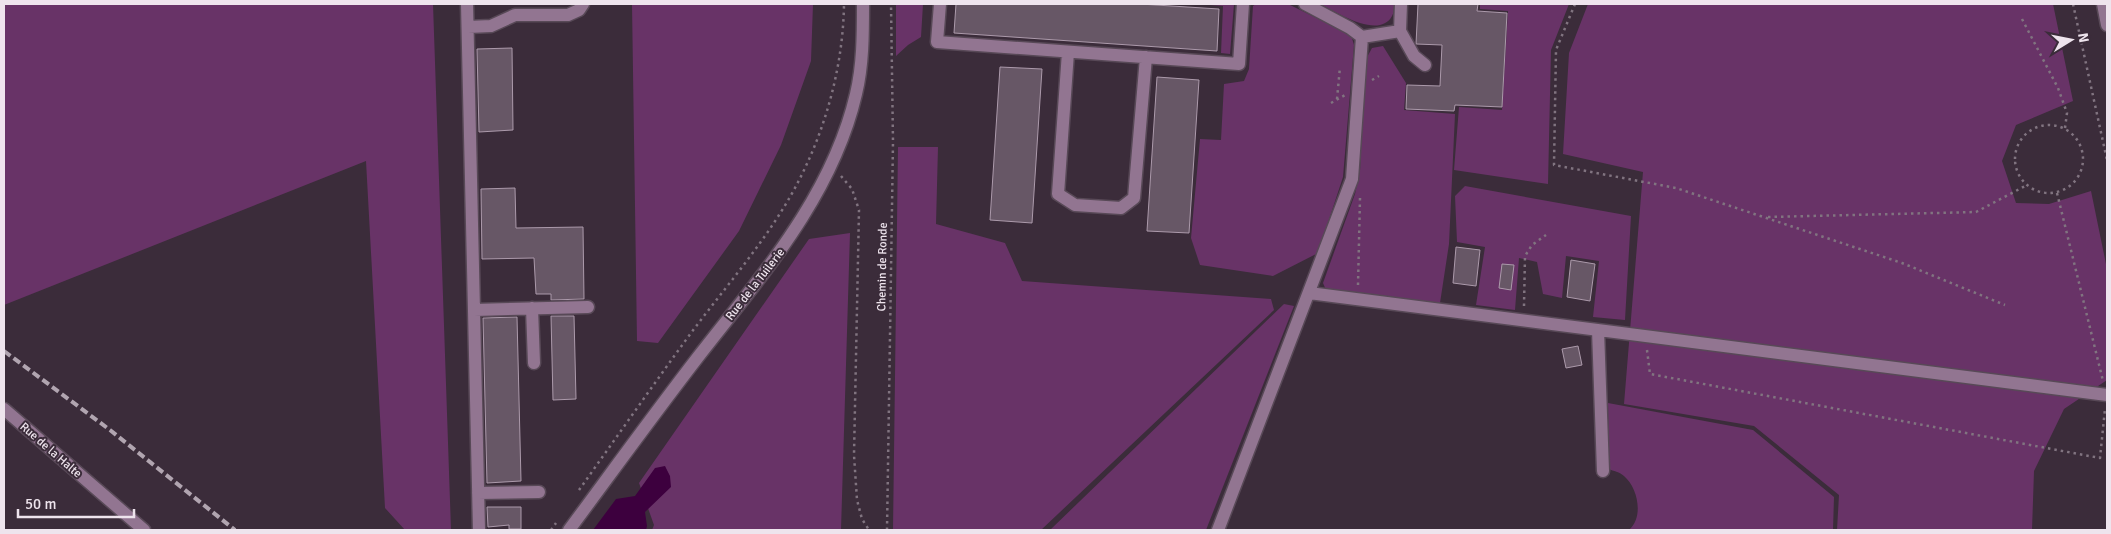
<svg xmlns="http://www.w3.org/2000/svg" width="2111" height="534" font-family="Signika,sans-serif">
  <style>
    .green { fill: #683367 }
    .water { fill: #3d003e }
    .building { fill: #675766; stroke: #ac9aab }
    .lines { fill: none; stroke-linecap: round; stroke-linejoin: round }
    .minor-casing { stroke: #584957; stroke-width: 15 }
    .path { stroke: #817480; stroke-width: 2.5; stroke-dasharray: 2.5 4; stroke-linecap: butt }
    .minor { stroke: #927591; stroke-width: 12 }
    .rail { stroke: #b1a5b0; stroke-width: 4; stroke-dasharray: 8 4; stroke-linecap: butt }
    .labels { text-anchor: middle; stroke-width: 4; stroke-linejoin: round; paint-order: stroke }
    .street-label { font-size: 12px; fill: #eee4ed; stroke: #3b2c3a }
  </style>
  <rect width="100%" height="100%" fill="#3b2c3a"/>
  <path class="green" d="M4,4H433L451,530H405L385,508L366,161L4,305Z
    M632,4H813L811,61L781,145L739,231L658,343L637,341Z
    M896,4H923L921,37L908,45L896,56Z
    M1198,4H1234L1230,54L1221,53L1223,6Z
    M1256,4H1288L1351,35L1354,45L1343,177L1318,253L1273,276L1200,265L1191,238L1200,139L1221,140L1224,84L1244,81L1249,69L1253,6Z
    M1320,4H1394C1394,7 1394,13 1392,16C1379,40 1336,12 1320,4Z
    M1480,4H1569L1551,50L1548,184L1454,170L1459,107L1502,110L1508,11L1480,9Z
    M1588,4H2053L2073,101L2016,125L2002,161L2016,203L2049,204L2091,191L2107,269V380L2064,409L2034,471L2032,530H1837L1839,495L1754,426L1624,404L1643,172L1563,154L1569,53Z
    M1383,46L1406,83L1404,110L1455,114L1449,244L1440,303L1326,290L1323,283L1355,194L1360,171L1365,61L1372,48Z
    M898,147H938L936,224L1005,243L1022,281L1271,299L1274,310L1041,530H893Z
    M1465,186L1631,216L1625,320L1593,317L1599,261L1566,256L1562,298L1543,294L1537,262L1519,258L1515,310L1476,305L1485,247L1457,242L1455,196Z
    M850,233L841,530H652L654,525L639,483L809,239Z
    M1284,304L1294,306L1206,530H1050Z
    M1608,403L1753,430L1834,497L1833,530H1629C1644,517 1638,488 1624,476C1620,472 1613,471 1609,469Z"/>
  <path class="water" d="M665,466L670,476L671,487L645,512L647,526L646,530H593L616,499L635,496L655,468Z"/>
  <path class="building" d="M956,4H1140L1219,9L1217,51L954,33Z
    M1418,4H1478L1477,11L1507,13L1502,107L1455,105L1454,111L1406,109L1407,85L1440,86L1442,45L1416,44Z
    M512,48L513,130L479,132L477,49Z
    M1000,67L1042,69L1032,223L990,220Z
    M1157,77L1199,80L1189,233L1147,231Z
    M515,188L516,228L583,227L584,299L551,300V294H536L534,258L482,259L481,189Z
    M1456,247L1480,250L1476,286L1453,283Z
    M1571,260L1595,264L1590,301L1567,297Z
    M1502,264L1514,265L1511,290L1499,288Z
    M551,316H574L576,399L553,400Z
    M517,317L521,481L487,483L483,318Z
    M1578,346L1582,365L1566,368L1562,349Z
    M487,507H521V529H509V525L488,527Z"/>
  <g class="lines">
    <g class="minor-casing">
      <path id="minor" d="M467,4L479,530
        M940,4L937,42L1239,64L1243,4
        M2103,4L2107,25
        M468,27L491,26L515,15H568L579,10L583,4
        M1400,31L1414,56L1425,65
        M1362,37L1400,31L1401,4
        M1068,52L1058,194L1075,205L1121,208L1134,198L1146,57
        M1309,293L2107,395
        M532,308L534,363
        M474,310L588,307
        M1598,330L1603,471
        M4,409L144,530
        M478,493L539,492
        M569,530C612,472 654,414 698,357C761,276 832,197 856,94C863,65 863,34 863,4
        M1218,530L1352,179L1362,37L1350,28L1305,4"/>
    </g>
    <path class="path" d="M1575,4L1556,50L1554,165L1676,188L1902,263L2005,305
      M2073,4L2107,160
      M2022,19L2058,88L2067,113L2065,128
      M1372,80L1379,76
      M1337,99L1340,67
      M1331,103L1345,95
      M2015 159a34 34 0 1 1 68 0a34 34 0 1 1-68 0Z
      M841,176L852,189L859,210L854,455L857,500L862,519L869,530
      M2057,193L2103,381
      M1768,217L1976,212L2027,185
      M1358,285L1360,198
      M1524,306L1525,256L1532,245L1546,235
      M1647,350L1650,374L2100,458L2105,409
      M579,490C616,438 653,385 691,333C720,294 753,256 779,215C819,153 843,77 844,4
      M551,530L556,523
      M887,530L893,142L891,4"/>
    <use href="#minor" class="minor"/>
    <path class="rail" d="M4,351L110,430L235,530"/>
  </g>
  <g class="labels">
    <g class="street-label">
      <text transform="translate(882 267) rotate(-89)" y="4">Chemin de Ronde</text>
      <text transform="translate(755 284) rotate(-52)" y="4">Rue de la Tuilerie</text>
      <text transform="translate(51 450) rotate(41)" y="4">Rue de la Halte</text>
    </g>
  </g>
  <rect width="2111" height="534" fill="none" stroke="#eee4ed" stroke-width="10"/>
  <g transform="translate(2071 40) rotate(80)" stroke="#3b2c3a" stroke-width="4" paint-order="stroke">
  <path d="M0-4L9 19L0 12L-9 19Z" fill="#eee4ed"/>
  <text y="-8" font-size="14" font-weight="bold" text-anchor="middle" fill="#eee4ed">N</text>
  </g>
  <path d="M18 509v8h116v-8" fill="none" stroke="#eee4ed" stroke-width="2.5"/>
  <text x="25" y="509" font-size="15" fill="#eee4ed" stroke="#3b2c3a" stroke-width="4" paint-order="stroke">50 m</text>
</svg>
